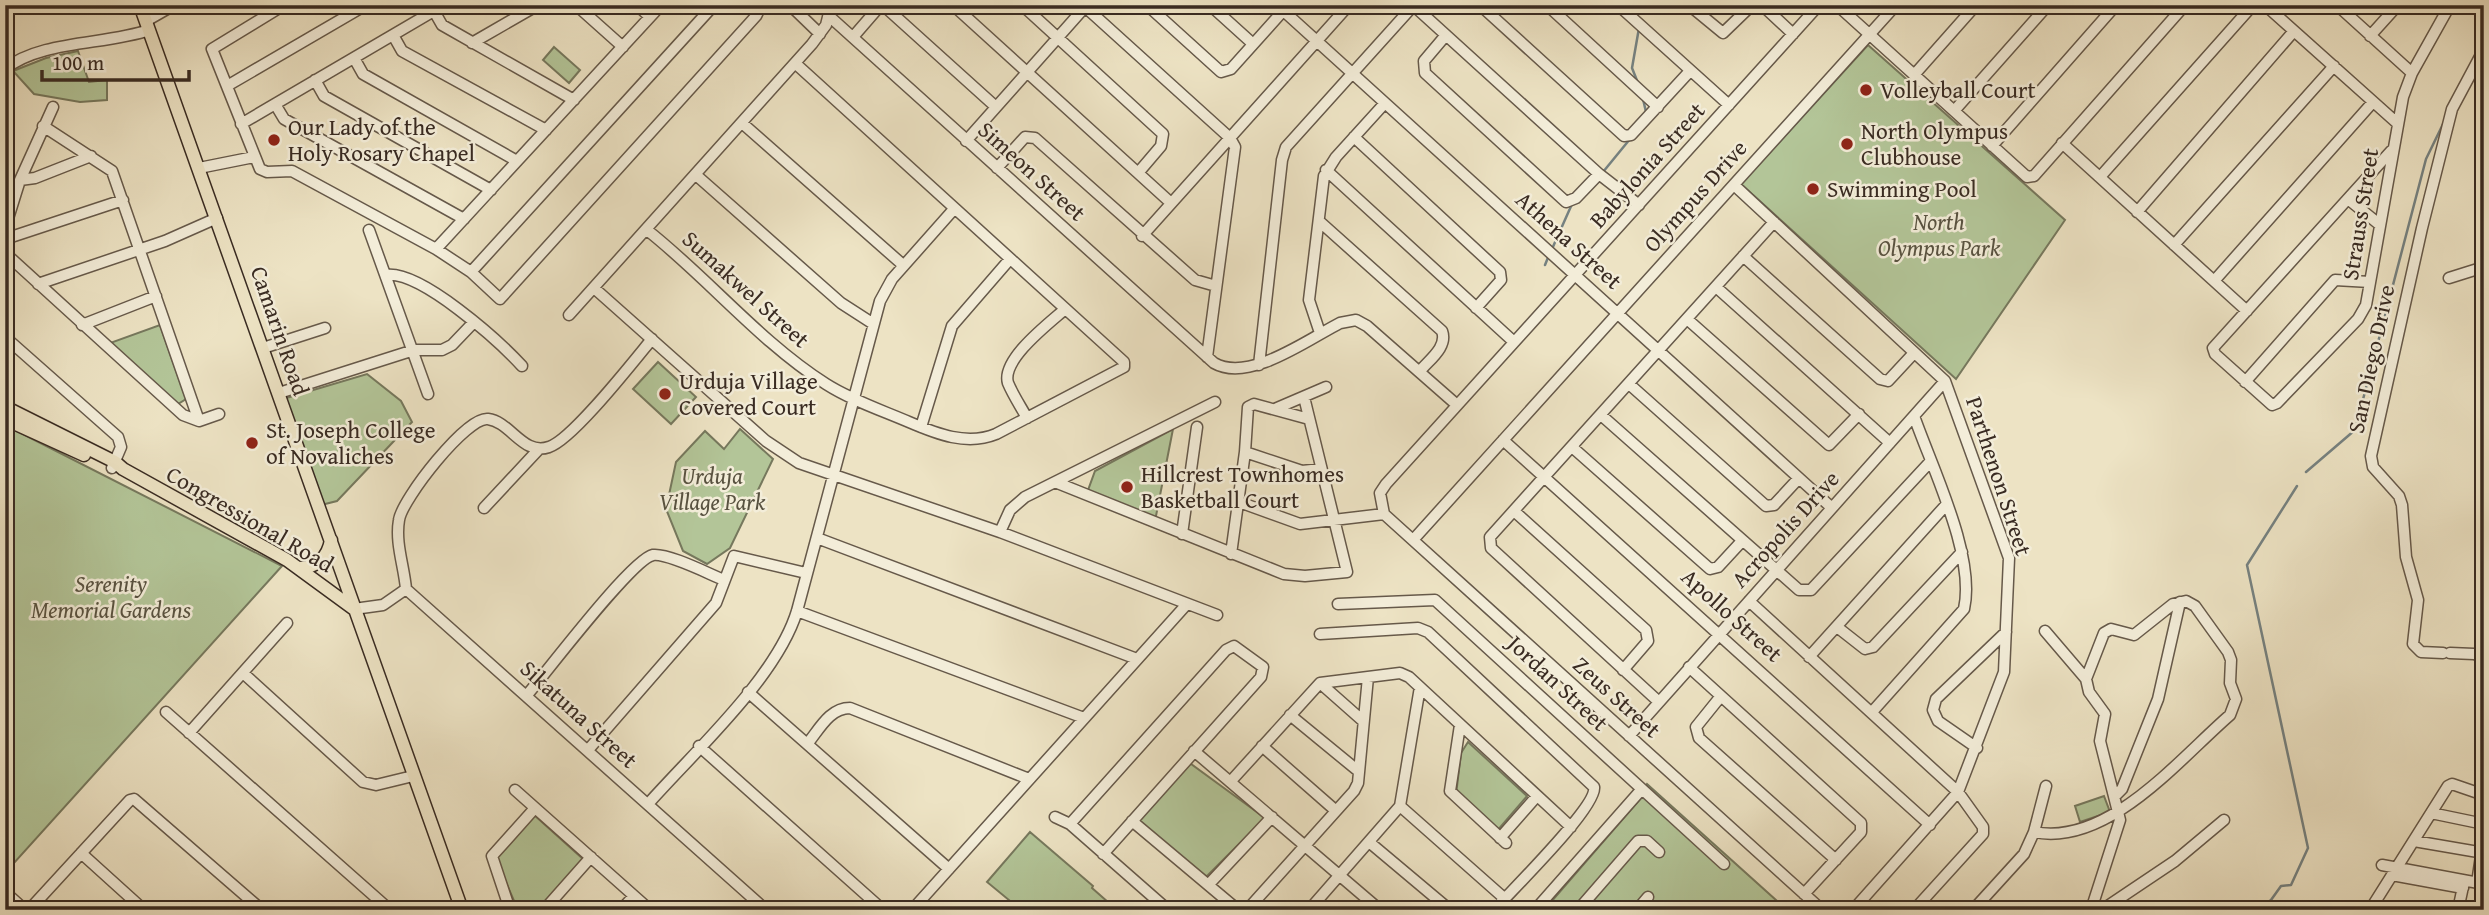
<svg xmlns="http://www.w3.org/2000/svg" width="2489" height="915" font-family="'Gentium Book Plus',serif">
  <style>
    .green { fill: #b3c598; stroke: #76785d; stroke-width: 2 }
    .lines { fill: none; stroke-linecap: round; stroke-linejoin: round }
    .stream { stroke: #758180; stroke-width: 2.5 }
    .minor-casing { stroke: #66594a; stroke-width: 13 }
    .major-casing { stroke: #392b22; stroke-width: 15 }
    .minor { stroke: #f3edd9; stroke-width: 10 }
    .major { stroke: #ede3c4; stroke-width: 12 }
    .poi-dot { fill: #8f2418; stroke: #f3edd9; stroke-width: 2.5 }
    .labels { text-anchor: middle; stroke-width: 5; stroke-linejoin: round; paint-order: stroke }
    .poi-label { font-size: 23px; fill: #392b22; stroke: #f3edd9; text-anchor: start }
    .street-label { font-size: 23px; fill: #392b22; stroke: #f3edd9 }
    .park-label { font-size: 23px; font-style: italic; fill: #585240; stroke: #f3edd9 }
  </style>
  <rect width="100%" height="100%" fill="#ede3c4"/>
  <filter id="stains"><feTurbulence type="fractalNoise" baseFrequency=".00286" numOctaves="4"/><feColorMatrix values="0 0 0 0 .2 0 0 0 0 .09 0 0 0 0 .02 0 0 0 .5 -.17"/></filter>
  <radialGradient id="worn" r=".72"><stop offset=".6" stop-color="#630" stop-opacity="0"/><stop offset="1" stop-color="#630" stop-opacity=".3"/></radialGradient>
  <path class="green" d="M1868,45L2065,220L1956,379L1741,184Z
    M554,47L580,70L569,83L543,60Z
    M78,51L89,82L107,80V100L80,102L34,94L13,71L46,58Z
    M160,325L186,399L178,404L110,343Z
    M658,362L696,397L671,424L633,389Z
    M367,374L401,401L412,422L337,501L321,505L283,399Z
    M5,425L282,566L5,873Z
    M740,429L773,459L730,548L707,564L683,551L666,509L676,462L705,431L724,449Z
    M1173,429L1155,521L1087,493L1095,471Z
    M1468,742L1527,796L1497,831L1456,795L1461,753Z
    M1187,761L1265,818L1203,880L1130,822Z
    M1647,784L1787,910H1544L1642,797L1641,792Z
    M2104,796L2110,812L2080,822L2075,806Z
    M533,814L583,859L538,910H518L495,857Z
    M1030,832L1093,886L1092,888L1117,910H1021L987,882Z"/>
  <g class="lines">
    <path class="stream" d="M1638,83L1632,68L1639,28
      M1643,99L1646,112
      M1603,172L1630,139
      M1552,249L1572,204
      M1545,265L1549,255
      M2306,472L2355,430L2426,159L2444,122
      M2256,910L2271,900L2281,886L2291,885L2308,848L2247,565L2297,486"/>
    <g class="minor-casing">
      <path id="minor" d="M284,5L212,49L260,169L267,172L292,171L436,249L471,272L500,299L756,16L758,12L752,5
        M576,5L623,47
        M637,5L650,17
        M790,5L820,34
        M953,5L1171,203
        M1022,5L1163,134L1161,146L1138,173
        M1083,5L1230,138L1235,147L1207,357
        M1147,5L1221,72L1231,69L1283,11
        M1210,5L1252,43
        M1277,5L1832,508
        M1480,5L1624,136L1631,135L1690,71
        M1547,5L1658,107
        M1618,5L1729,105
        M1689,5L1723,33L1752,5
        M1762,5L1793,34
        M1837,5L2027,177L2034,176L2185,5
        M2265,5L2397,123
        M2337,5L2412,73
        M1414,6L1599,174L1639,205
        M434,11L442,25L574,100
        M829,16L1214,363C1249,383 1307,340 1340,323L1356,320L1367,326L1457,405
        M146,21L174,5
        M393,35L402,51L546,130
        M1446,35L1424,61L1425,73L1566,202L1576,198L1599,174
        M2370,36L2398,5
        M853,37L879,7L884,6L996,107
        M472,43L538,5
        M354,58L363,74L517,161
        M5,69C41,40 106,45 149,30
        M1914,75L1976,5
        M315,80L324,96L491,190
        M227,86L366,5
        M275,104L284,119L464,219
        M1954,111L2048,5
        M742,123L903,265
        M241,124L444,5
        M43,126L112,171L199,421
        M1354,137L1500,272L1501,280L1476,308
        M966,141L1085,7
        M2062,143L2247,311
        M1992,146L2116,5
        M2391,151L2213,348L2215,354L2272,405L2277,403L2358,319L2366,305L2403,97L2412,73L2450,5
        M199,168L254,157
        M997,168L1025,137L1035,138L1195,280L1216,286
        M1326,170L1514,342
        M696,175L841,303L872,323
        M2100,177L2253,5
        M20,180L35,178L91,156
        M1734,185L1945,381L2009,558L2004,672L1958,792L1853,910
        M2348,199L2380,225
        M2137,212L2294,31
        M1319,221L1442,331C1448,347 1429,360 1420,371
        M5,228L20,180L53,107
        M369,230L428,394
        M647,230C708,278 760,342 826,384C851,400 881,410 909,422C937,434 967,446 996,434L1124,367V362L796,64
        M1142,236L1349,5
        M5,239L123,200
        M2174,245L2334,66
        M436,249L661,5
        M5,253L183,415L199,421L219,414
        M1743,256L1880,379L1888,381L1914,353
        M471,272L714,5
        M387,275C421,271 498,340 522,366
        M2449,278L2484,267
        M2214,281L2373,102
        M38,284L165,241L217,218
        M1716,287L1890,443
        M594,288L766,441L799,463L1000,532L1217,615
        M569,315L812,44L826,25L831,5
        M1687,319L1829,445L1859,414
        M82,325L156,296
        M1320,333L1309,300L1324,176L1336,157L1385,103
        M5,337L118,437L121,447L112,468
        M263,348L325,328
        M1259,365L1282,160L1286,147L1414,5
        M2245,382L2335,280L2370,282
        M1629,384L1766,506L1774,505L1799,478
        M279,393L414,350H442L452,345L474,322
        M1277,408L1326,387
        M1601,415L1799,590H1811L1930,462
        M1027,418C1021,407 1013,395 1008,383C1001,360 1048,324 1064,310
        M921,427L952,326L1010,259
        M1503,440L1930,825
        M1572,447L1710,569L1718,567L1742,541
        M1245,452L1302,471L1321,469
        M1055,482L1284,574L1305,576L1347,572L1304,397
        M1239,502L1300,524L1384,514
        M484,508L539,449
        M1514,511L1646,630L1648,641L1623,670
        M1384,514L1380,493L1386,484L1819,5
        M1384,514L1822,910
        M1000,532L1010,510L1025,497L1215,402
        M1182,534L1197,427
        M817,538L1137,659
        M1413,540L1896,5
        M1231,554L1245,452L1248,407L1254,404L1309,419
        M406,589L766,910
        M406,589C404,566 395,543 399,520C402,499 467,416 488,419C511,422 523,456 549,447C572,440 633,362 652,339
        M1749,601L1958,792L1983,827V834L1914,910
        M1338,604L1435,600L1724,864
        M354,609L383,605L406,589
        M797,611L1084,718
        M1837,627L1865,649L1873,647L1962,552
        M2045,631L2086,679L2089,692L2105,714L2100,741L2120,820L2091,910
        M1320,634L1418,628L1428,632L1594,787C1598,806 1511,891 1494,910
        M2443,653L2421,652L2413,644L2418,600L2406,557L2402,505L2399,496L2373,467L2371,456L2422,228L2452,109L2484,49
        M2450,653L2474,654L2484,657
        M1809,657L1946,505
        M1689,667L1861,823V832L1804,894
        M243,673L363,782L376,785L413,776
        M1320,683L1363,721
        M748,692L949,869
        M527,695C546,673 632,559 653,555C668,553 709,574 724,580
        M1721,696L1696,727L1699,738L1836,860
        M1659,702L1491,548L1490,537L1774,222
        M166,712L390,910
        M1872,712L1964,609C1976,556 1932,468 1914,416
        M1290,715L1357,770
        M1460,725L1450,791L1506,843
        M189,733L287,623
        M1629,736L1945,381
        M808,743C820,728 830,708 850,708L1029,779
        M699,746L883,910
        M1262,746L1335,810
        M1977,748L1938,721L1933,710L1936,699L2006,632
        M588,750L716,603L734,556L806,573
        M1194,751L1380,910
        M1231,781L1320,683L1400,673L1409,677L1571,827
        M515,790L650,910
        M2115,796L2122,789L2158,699L2180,602
        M648,804C695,751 777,677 797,611L880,301L892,279L954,209
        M1400,806L1504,898
        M1400,806L1420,687
        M2431,813L2484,824
        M1055,817L1070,824L1168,910
        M1132,821L1238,910
        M1070,824L1226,650L1234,646L1263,667L1261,677L1103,854
        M2034,832C2108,847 2179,759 2230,715L2236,699L2230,683L2231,660L2228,652L2195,606L2186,601L2173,604L2134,635L2111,629L2104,633L2086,679
        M1500,838L1537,796
        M2414,841L2484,853
        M1369,842L1450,910
        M81,853L144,910
        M2382,865L2484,884
        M2392,875L2463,888
        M1210,883L1272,817
        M2477,883L2484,836
        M5,892L25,910
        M29,910L130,800L134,799L262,910
        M510,910L492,856L535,808
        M544,910L591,857
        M621,910L634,896
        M912,910L1187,604
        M1247,910L1354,791L1358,783L1368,677
        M1309,910L1400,806
        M1535,910L1641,790
        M1578,910L1638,841H1647L1659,852
        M1637,910L1648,897
        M1973,910L2024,854L2034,832L2046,786
        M2102,910L2175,861L2224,820
        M2370,910L2448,786L2452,784L2484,795
        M2458,910L2464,882"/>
    </g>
    <g class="major-casing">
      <path id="major" d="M140,5L462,910
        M5,407L115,462L123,469L287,560L354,609
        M5,419L84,455
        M298,568C316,568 328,558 331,540"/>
    </g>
    <use href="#minor" class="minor"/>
    <use href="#major" class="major"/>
  </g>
  <g class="poi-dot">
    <circle cx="1866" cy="90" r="7"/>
    <circle cx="274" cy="140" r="7"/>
    <circle cx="1847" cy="144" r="7"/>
    <circle cx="1813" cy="189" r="7"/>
    <circle cx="665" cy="394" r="7"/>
    <circle cx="252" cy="443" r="7"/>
    <circle cx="1127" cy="487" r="7"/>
  </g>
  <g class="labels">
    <g class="poi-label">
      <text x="1880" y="98">Volleyball Court</text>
      <text x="288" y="135">Our Lady of the<tspan x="288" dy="26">Holy Rosary Chapel</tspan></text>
      <text x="1861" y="139">North Olympus<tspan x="1861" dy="26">Clubhouse</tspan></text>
      <text x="1827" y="197">Swimming Pool</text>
      <text x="679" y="389">Urduja Village<tspan x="679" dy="26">Covered Court</tspan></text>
      <text x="266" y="438">St. Joseph College<tspan x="266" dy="26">of Novaliches</tspan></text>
      <text x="1141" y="482">Hillcrest Townhomes<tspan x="1141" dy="26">Basketball Court</tspan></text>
    </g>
    <g class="street-label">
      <text transform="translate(1647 165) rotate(-48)" y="8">Babylonia Street</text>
      <text transform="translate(1032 171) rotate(42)" y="8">Simeon Street</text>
      <text transform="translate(1695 196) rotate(-48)" y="8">Olympus Drive</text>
      <text transform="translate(2360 214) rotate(-81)" y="8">Strauss Street</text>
      <text transform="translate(1569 240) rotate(42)" y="8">Athena Street</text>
      <text transform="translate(746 289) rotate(42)" y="8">Sumakwel Street</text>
      <text transform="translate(280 331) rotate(71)" y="8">Camarin Road</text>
      <text transform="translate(2371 359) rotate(-78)" y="8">San Diego Drive</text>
      <text transform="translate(1999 476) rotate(72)" y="8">Parthenon Street</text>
      <text transform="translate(250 519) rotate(30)" y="8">Congressional Road</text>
      <text transform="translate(1785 529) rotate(-48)" y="8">Acropolis Drive</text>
      <text transform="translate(1732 615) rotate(42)" y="8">Apollo Street</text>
      <text transform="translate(1558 683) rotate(43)" y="8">Jordan Street</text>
      <text transform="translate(1617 697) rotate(42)" y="8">Zeus Street</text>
      <text transform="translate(579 714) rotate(42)" y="8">Sikatuna Street</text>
    </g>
    <g class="park-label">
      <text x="1939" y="230">North<tspan x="1939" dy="26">Olympus Park</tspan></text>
      <text x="712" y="484">Urduja<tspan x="712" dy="26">Village Park</tspan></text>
      <text x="111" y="592">Serenity<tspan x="111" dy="26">Memorial Gardens</tspan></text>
    </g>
  </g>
  <rect width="2489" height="915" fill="none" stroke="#ede3c4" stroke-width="28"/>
  <rect x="7" y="7" width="2475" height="901" fill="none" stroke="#392b22" stroke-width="3.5"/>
  <rect x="14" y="14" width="2461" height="887" fill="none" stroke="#392b22" stroke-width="2"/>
  <path d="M42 70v10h147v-10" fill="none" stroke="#392b22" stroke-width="3.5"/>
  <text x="52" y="70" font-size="21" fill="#392b22" stroke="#f3edd9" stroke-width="5" paint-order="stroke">100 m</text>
  <rect width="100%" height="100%" filter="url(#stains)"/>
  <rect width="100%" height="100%" fill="url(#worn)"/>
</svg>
